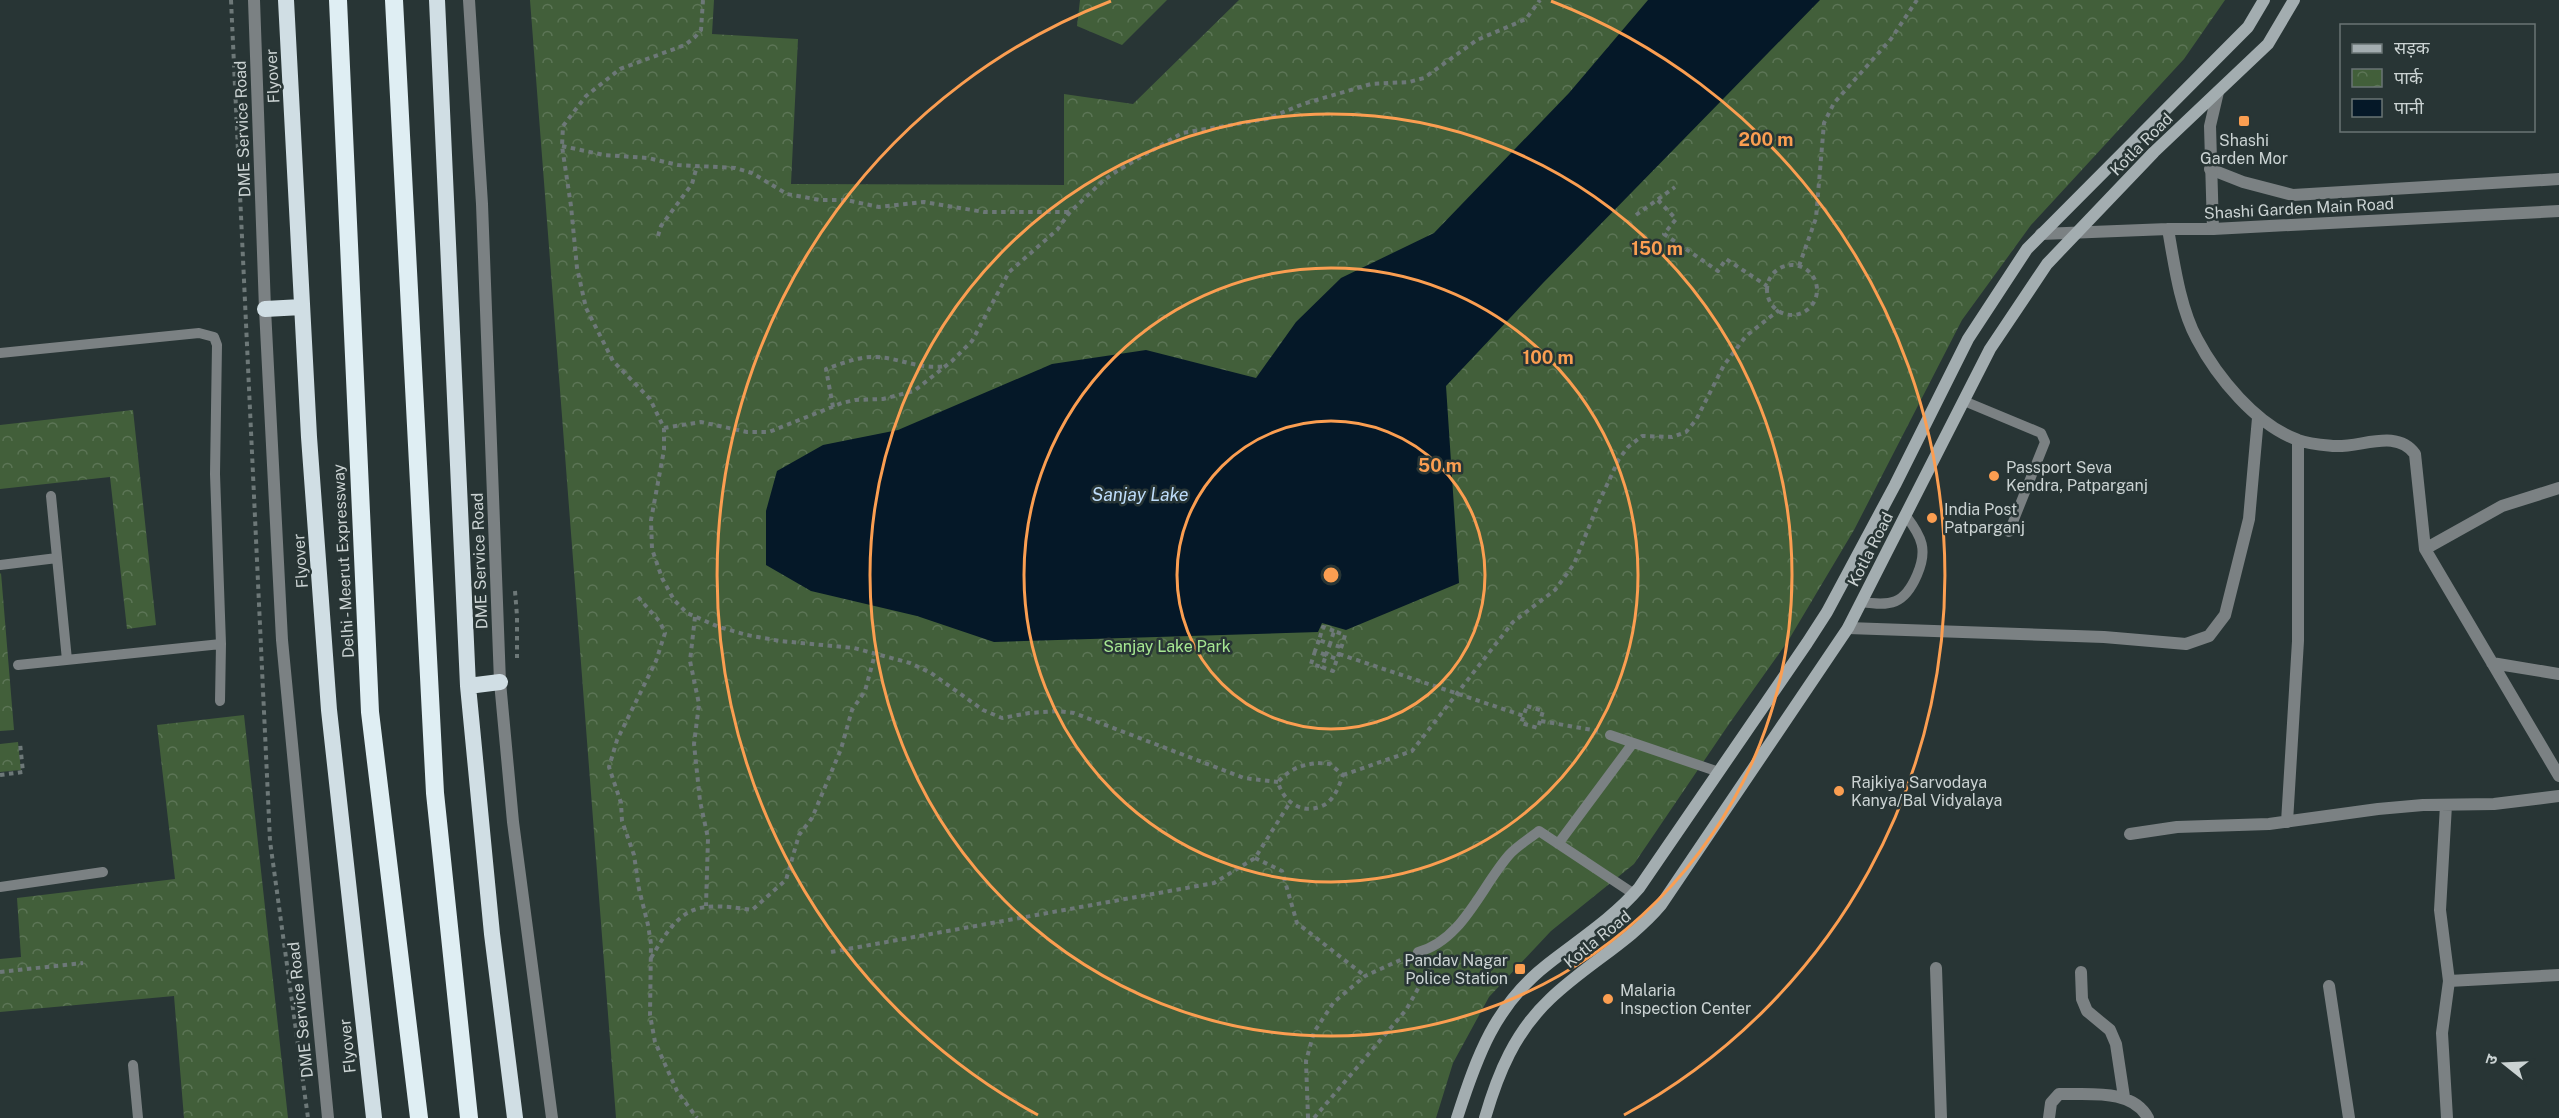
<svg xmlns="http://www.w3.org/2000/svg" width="2559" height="1118" font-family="'Public Sans','Noto Sans Devanagari',sans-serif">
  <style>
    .park { fill: url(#park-crowns) }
    .water { fill: #051828 }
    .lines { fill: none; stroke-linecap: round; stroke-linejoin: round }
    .path { stroke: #6d7878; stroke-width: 4; stroke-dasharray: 4.5 4.5; stroke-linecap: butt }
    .service { stroke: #7b8183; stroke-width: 10 }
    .minor { stroke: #7b8183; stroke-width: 12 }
    .tertiary { stroke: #7b8183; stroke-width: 12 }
    .secondary { stroke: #a3adb0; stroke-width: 12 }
    .trunk { stroke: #d0dee4; stroke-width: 16 }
    .motorway { stroke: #dfeef3; stroke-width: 18 }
    .ring { fill: none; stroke: #fb9e51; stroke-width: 3 }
    .poi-dot { fill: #fb9e51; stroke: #283535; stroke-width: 2 }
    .labels { text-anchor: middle; stroke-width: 5; stroke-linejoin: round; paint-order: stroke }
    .street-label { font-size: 16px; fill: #cbd3d3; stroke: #283535 }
    .poi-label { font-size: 16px; fill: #cbd3d3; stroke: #283535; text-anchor: start }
    .park-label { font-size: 16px; fill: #a6e792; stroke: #283535 }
    .water-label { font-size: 18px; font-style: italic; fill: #beddfb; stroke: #283535 }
    .centre { fill: #fb9e51; stroke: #283535; stroke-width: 3 }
    .ring-label { font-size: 18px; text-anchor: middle; font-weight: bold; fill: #fb9e51; stroke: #283535; stroke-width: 5; stroke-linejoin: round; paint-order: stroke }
  </style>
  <defs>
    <pattern id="park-crowns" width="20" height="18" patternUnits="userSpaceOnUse" patternTransform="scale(1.5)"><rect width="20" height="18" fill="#425f3a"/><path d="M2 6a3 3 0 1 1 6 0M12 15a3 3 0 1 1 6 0" fill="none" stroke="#5c7556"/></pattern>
  </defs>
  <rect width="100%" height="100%" fill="#283535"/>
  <path class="park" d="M530,0H714L712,34L798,39L791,184L1064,185V94L1133,104L1239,0H2225L2184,59L2031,225L1962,320L1854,530L1788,641L1729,724L1634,864L1551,931L1489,997L1453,1063L1436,1118H616Z
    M1080,0H1167L1122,45L1077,26Z
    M133,410L156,625L127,629L110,477L0,489V425Z
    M1,573L14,730L0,731V574Z
    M244,715L288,1118H184L174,996L0,1012V959L21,957L17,898L175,879L157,725Z
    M18,742L21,770L0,772V744Z"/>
  <path class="water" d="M1648,0H1820L1543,283L1446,386L1459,583L1346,630L1322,623L1318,632L994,642L917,616L811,591L766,565V511L777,471L823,445L898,430L1052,364L1146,350L1256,378L1296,322L1341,278L1434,233L1569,93Z"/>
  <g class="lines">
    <path class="path" d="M231,0L270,841L308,1118
      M703,0L701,30L695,37L685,45L620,69L586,96L563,126L562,146L571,206L577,268L586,308L613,361L650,399L664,428V450L651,520L652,549L662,578L674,600L687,613L719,627L747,635L780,641L854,648L910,663L931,673L983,710L1002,718L1029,713L1058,711L1074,713L1244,778L1278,782
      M562,146L604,155L648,158L678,165L735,168L752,173L787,194L820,200H846L879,207L924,202L984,212H1070
      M1658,200L1676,219L1664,234L1718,271L1726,259L1767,286
      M1636,215L1675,187
      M658,236L661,226L692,184L697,166
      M1767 290a25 25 0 1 1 50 0a25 25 0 1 1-50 0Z
      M1799,266L1816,218L1824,123L1834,103L1891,39L1917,0
      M833,407L826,369C841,364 859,356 876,357C900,358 920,370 945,366
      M664,428L701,422L747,432H769L842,403L855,400L883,399L914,391L952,361L972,341L1009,272L1057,230L1070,212L1104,180L1117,171L1182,133L1267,119L1303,104L1371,84L1409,82L1424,78L1477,40L1526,19L1540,0
      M515,591L517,616V658
      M638,597L660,622L665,633L656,661L617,740L609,767L621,803L622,821L634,855L639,889L648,925L651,944L650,1015L655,1042L677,1091L697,1118
      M695,617L690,661L699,704L694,744L700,801L708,838L706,906
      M1334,631L1323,627L1319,640L1330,644L1326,655L1337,659C1340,651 1343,643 1345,635L1334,631L1330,644L1341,647
      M1319,640L1315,651L1326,655L1322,667L1333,671L1337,659
      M1315,651L1311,664L1322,667
      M1339,654L1524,716
      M1527,706L1543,711L1538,728L1521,723Z
      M1541,721L1598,731
      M1318,763L1330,764L1343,775C1339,786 1334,801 1322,806C1301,815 1283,801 1278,782C1290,769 1300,765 1318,763Z
      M0,775L23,772L20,743
      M1343,775L1412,751L1513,622L1555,590L1574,564L1599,502L1619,459L1628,447L1642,436L1672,437L1686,432L1696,420L1724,365L1746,336L1779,310
      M1255,858L1282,871L1297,923L1365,976
      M831,952L1214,883L1255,858L1289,804
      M651,958C681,906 694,901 752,910L786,880L799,835L812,818L841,749L852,710L865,691L875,654
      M0,972L83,963
      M1308,1118L1306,1061L1314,1032L1334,1002L1365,976L1407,957
      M1314,1118L1406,1010L1433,962"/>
    <path class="service" d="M0,353L199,333L214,337L217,345L215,474L221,644L220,701
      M1964,401L2041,433L2045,442L2009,532
      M51,496L67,660
      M0,565L57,558
      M1861,602C1891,606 1904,605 1917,575C1928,550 1922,537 1906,516
      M18,665L221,644
      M1610,735L1719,772
      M1558,844L1633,743
      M0,887L103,872
      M1418,952C1462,941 1481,887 1509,855C1517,846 1529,839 1539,831L1634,894
      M133,1065L138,1118"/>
    <path class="minor" d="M2210,169L2243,182L2293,195L2559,179
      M2168,229C2174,263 2180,308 2197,339C2217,377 2256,425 2298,440C2308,444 2323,445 2334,446C2361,448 2396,428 2415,454L2425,549
      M2041,234L2168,229H2213L2559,211
      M2559,488L2502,506L2425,549L2559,776
      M1848,628L2104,637L2186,644L2209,636L2225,615L2249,519L2258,418
      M2492,663L2559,674
      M2446,805L2440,910L2449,981L2442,1033L2447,1118
      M2287,822L2298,641V440
      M2130,834L2177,827L2269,824L2378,809L2423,805L2494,804L2559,796
      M1936,968L1941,1118
      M2081,972L2082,999L2087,1011L2110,1030L2116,1044L2124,1097
      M2449,981L2559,975
      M2329,986L2349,1118
      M2049,1118L2051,1103L2059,1094C2088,1095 2132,1088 2148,1118"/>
    <path class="tertiary" d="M254,0L265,309L282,640L328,1118
      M469,0L482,204L500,682L513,822L552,1118
      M2213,229L2210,126L2218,92"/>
    <path class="secondary" d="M1457,1118C1477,1056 1495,1005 1548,964C1580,939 1613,918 1639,888L1807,643L1827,612L1895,485L1968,339L2027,249L2248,27L2264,0
      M1485,1118C1498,1073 1515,1032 1550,999C1585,965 1630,942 1661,905L1848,628L1990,349L2047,264L2154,152L2268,44L2294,0"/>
    <path class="trunk" d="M286,0L309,437L329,710L374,1118
      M437,0L468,686L492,934L515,1118
      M265,309L302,307
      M468,686L500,682"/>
    <path class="motorway" d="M338,0L370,712L419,1118
      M394,0L435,793L469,1118"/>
  </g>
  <g class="ring">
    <circle cx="1331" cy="575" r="154"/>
    <circle cx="1331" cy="575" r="307"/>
    <circle cx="1331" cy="575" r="461"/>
    <path d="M1038 1115A615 615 0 0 1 1111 1M1551 1A615 615 0 0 1 1624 1115"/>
  </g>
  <g class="poi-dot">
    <rect x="2238" y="115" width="12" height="12" rx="3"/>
    <circle cx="1994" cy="476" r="6"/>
    <circle cx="1932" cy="518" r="6"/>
    <circle cx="1839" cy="791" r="6"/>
    <rect x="1514" y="963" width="12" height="12" rx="3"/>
    <circle cx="1608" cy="999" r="6"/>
  </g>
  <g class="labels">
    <g class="street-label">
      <text transform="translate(272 76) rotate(-93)" y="6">Flyover</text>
      <text transform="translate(242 129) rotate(-92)" y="6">DME Service Road</text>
      <text transform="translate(2141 144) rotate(-45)" y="6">Kotla Road</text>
      <text transform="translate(2299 208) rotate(-3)" y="6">Shashi Garden Main Road</text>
      <text transform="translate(1870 549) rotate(-63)" y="6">Kotla Road</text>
      <text transform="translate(300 561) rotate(-94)" y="6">Flyover</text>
      <text transform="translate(343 561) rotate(-93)" y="6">Delhi - Meerut Expressway</text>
      <text transform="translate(479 561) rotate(-92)" y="6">DME Service Road</text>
      <text transform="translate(1597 939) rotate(-39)" y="6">Kotla Road</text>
      <text transform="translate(300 1010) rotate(-96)" y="6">DME Service Road</text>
      <text transform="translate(347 1046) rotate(-96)" y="6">Flyover</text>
    </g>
    <g class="poi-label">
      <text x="2244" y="146" text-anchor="middle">Shashi<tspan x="2244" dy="18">Garden Mor</tspan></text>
      <text x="2006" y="473">Passport Seva<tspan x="2006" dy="18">Kendra, Patparganj</tspan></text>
      <text x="1944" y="515">India Post<tspan x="1944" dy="18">Patparganj</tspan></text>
      <text x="1851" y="788">Rajkiya Sarvodaya<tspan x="1851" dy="18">Kanya/Bal Vidyalaya</tspan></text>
      <text x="1508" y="966" text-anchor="end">Pandav Nagar<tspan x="1508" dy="18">Police Station</tspan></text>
      <text x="1620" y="996">Malaria<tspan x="1620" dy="18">Inspection Center</tspan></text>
    </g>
    <g class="park-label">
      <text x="1167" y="652">Sanjay Lake Park</text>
    </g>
    <g class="water-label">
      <text x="1140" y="501">Sanjay Lake</text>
    </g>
  </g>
  <circle cx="1331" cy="575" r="9" class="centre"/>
  <g class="ring-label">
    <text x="1766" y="146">200 m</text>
    <text x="1657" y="255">150 m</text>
    <text x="1548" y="364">100 m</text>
    <text x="1440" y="472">50 m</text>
  </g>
  <rect x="2340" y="24" width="195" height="108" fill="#283535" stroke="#697474" stroke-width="1.5"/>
  <rect x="2352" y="44" width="30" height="9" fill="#a3adb0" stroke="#697474" stroke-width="1.5"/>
  <text x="2394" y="54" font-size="18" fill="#cbd3d3">सड़क</text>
  <rect x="2352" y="69" width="30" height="18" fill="url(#park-crowns)" stroke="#697474" stroke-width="1.5"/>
  <text x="2394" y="84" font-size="18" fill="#cbd3d3">पार्क</text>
  <rect x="2352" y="99" width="30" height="18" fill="#051828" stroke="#697474" stroke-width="1.5"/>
  <text x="2394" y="114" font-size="18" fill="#cbd3d3">पानी</text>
  <g transform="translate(2505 1064) rotate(288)" stroke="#283535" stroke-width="4.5" paint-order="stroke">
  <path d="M0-4.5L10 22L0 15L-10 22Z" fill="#cbd3d3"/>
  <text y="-9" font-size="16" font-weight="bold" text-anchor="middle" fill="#cbd3d3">उ</text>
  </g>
</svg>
